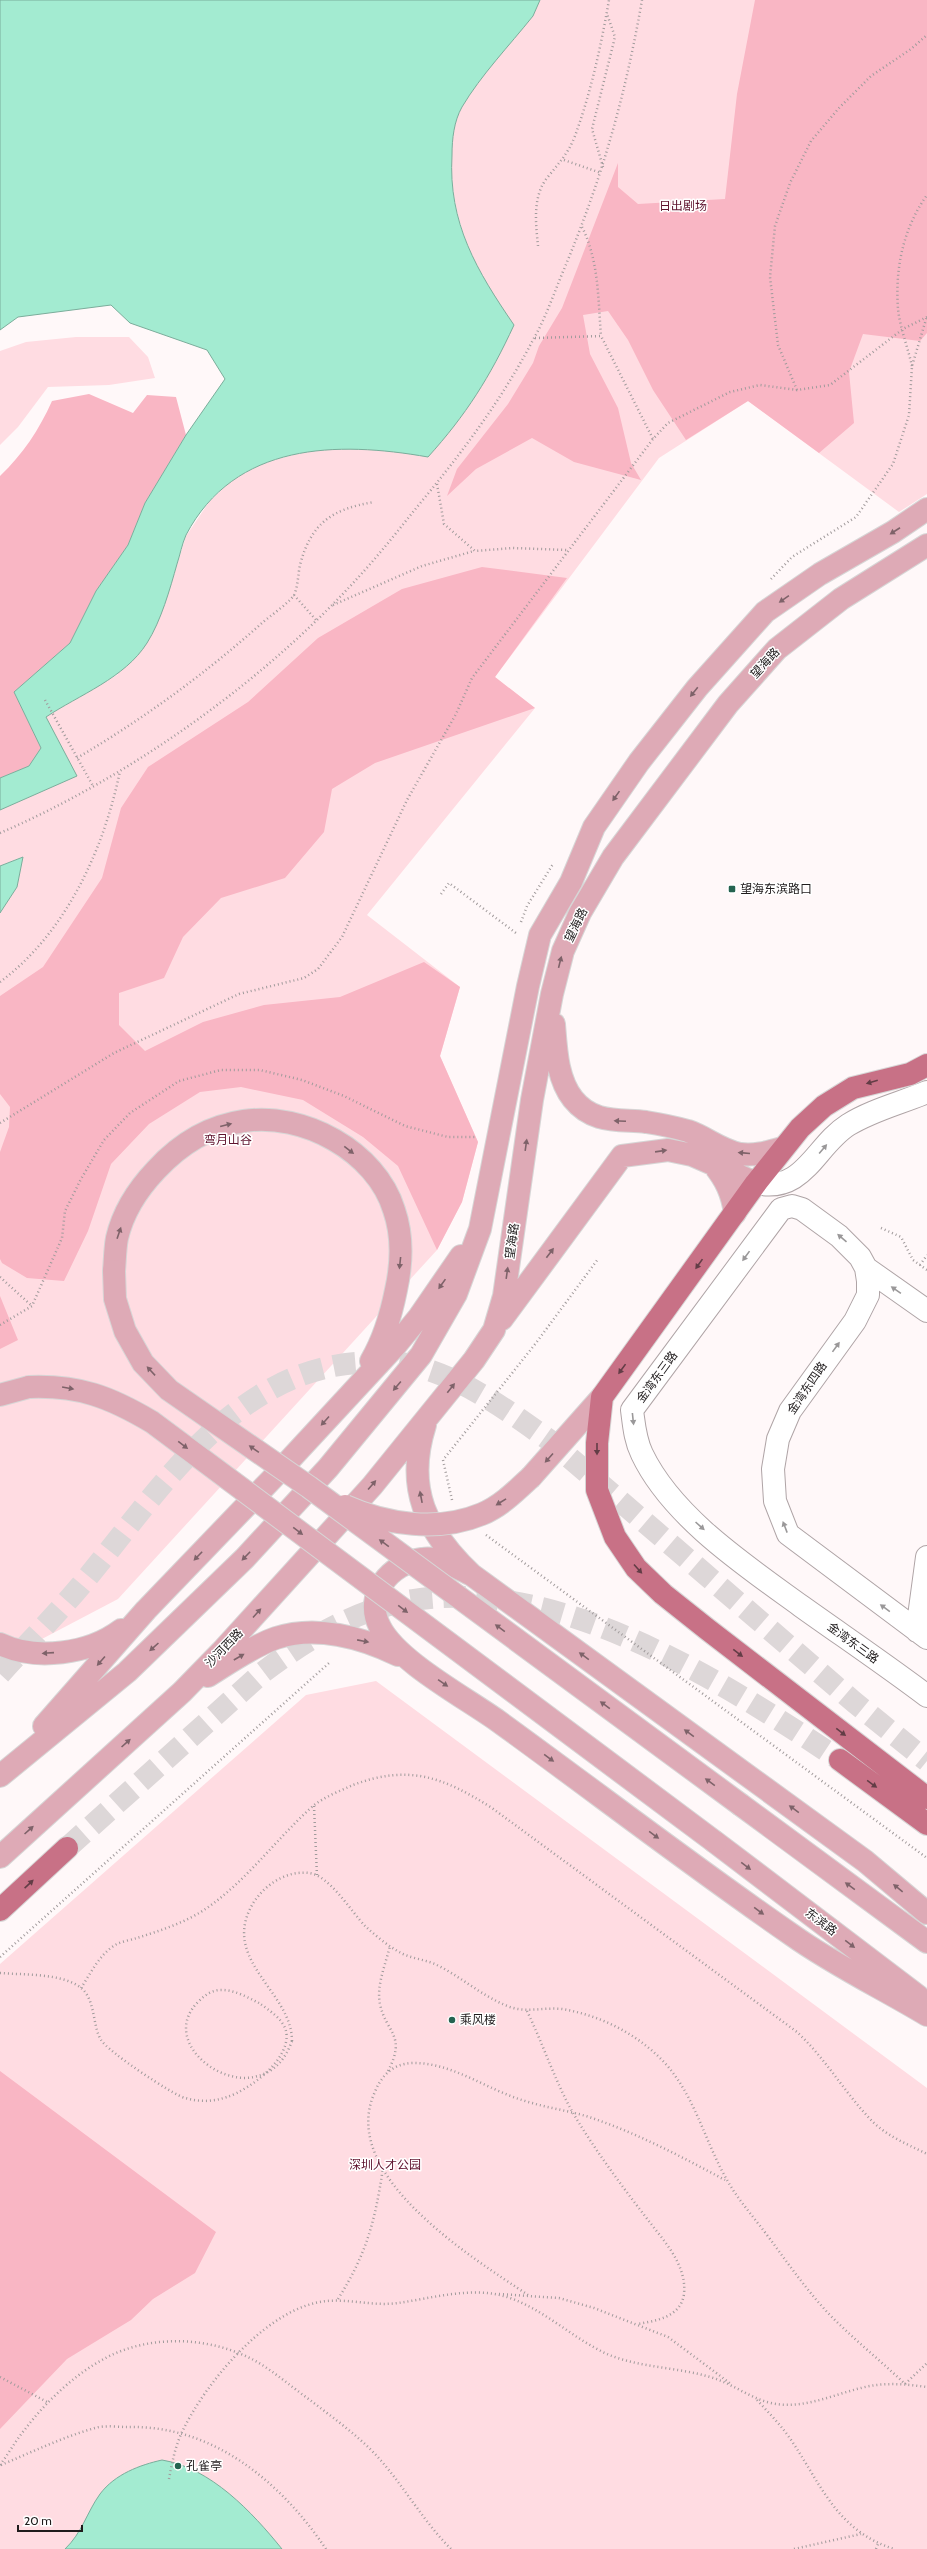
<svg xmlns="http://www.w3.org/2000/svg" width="927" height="2549" font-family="Cabin,'Noto Sans SC',sans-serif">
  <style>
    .green { fill: #ffdce2 }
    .forest { fill: #f9b6c4 }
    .water { fill: #a3ebd1; stroke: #7bad9b }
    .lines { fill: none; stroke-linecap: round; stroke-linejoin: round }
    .highway-tunnel { stroke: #ddd7d8; stroke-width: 22; stroke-dasharray: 22 11; stroke-linecap: butt }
    .minor-casing { stroke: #afa4a6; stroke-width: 24 }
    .major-casing { stroke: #d7d6d6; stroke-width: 24 }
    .highway-casing { stroke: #d7d6d6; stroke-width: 24 }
    .path { stroke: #a19b9c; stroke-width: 2.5; stroke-dasharray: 1 3; stroke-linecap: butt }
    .minor { stroke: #fff; stroke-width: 22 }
    .major { stroke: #deaab6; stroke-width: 22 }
    .highway { stroke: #c87186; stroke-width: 22 }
    .major-bridge-casing { stroke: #d7d6d6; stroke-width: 24; stroke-linecap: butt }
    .path-bridge { stroke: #a19b9c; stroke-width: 2.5; stroke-dasharray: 1 3; stroke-linecap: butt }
    .major-bridge { stroke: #deaab6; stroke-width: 22 }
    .oneway { fill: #7e6269 }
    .oneway2 { fill: #633d46 }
    .oneway3 { fill: #9a9899 }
    .poi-dot { fill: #246350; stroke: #fff; stroke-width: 1.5 }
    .labels { text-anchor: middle; stroke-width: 3; stroke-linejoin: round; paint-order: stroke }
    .park-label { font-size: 12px; fill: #5e122d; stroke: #fff }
    .street-label { font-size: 12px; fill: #1f1b1c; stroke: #fff }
    .poi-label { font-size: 12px; fill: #1f1b1c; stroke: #fff; text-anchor: start }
  </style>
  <rect width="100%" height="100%" fill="#fff8f9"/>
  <path class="green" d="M540,0H927V494L899,512L748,401L659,458L495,677L535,708L367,915L460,987L440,1056L478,1142L462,1202L437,1250L118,1599L0,1661V913L17,887L22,857L0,866V810L76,776L45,717L117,675L169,591L186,536L209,502L233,479L266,462L309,451L347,448L390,450L428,457L488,288C464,244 449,202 452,152C452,137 454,120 462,107C481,75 509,45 533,16Z
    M76,337H129L148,357L155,378L109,385L48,387L18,427L0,445V351L26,342Z
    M376,1681L927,2088V2549H0V1964L306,1695Z"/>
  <path class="forest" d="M755,0H927V333L920,341L863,334L849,372L854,423L819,453L748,401L686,440L653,390L628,340L608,311L583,315L590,354L618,408L631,463L641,480L574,462L532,438L476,469L447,496L457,469L508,404L533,363L539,346L562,308L618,163V187L638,204L725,199L737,94Z
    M89,394L133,413L147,395L176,397L186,435L145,503L128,545L96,591L70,643L14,692L41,748L29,766L0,778V476C23,454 39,430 52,401Z
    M482,567L567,578L495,677L535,708L375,763L332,789L324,832L285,878L221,898L183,937L164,978L119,993V1025L145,1051L203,1022L264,1005L340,997L424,962L460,987L440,1056L478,1142L462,1202L437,1250L398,1166L363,1137L303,1100L241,1087L200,1092L149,1124L111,1164L88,1231L64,1281L27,1278L2,1263L0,1259V1152L9,1127L10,1107L0,1094V996L43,967L102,878L121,808L148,767L248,702L318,638L402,589Z
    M0,1296L18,1340L0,1349Z
    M0,2071L216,2232L195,2273L153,2299L131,2320L67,2359L0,2429Z"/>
  <path class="water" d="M0,0H540L533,16C509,46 481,75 462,107C454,121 452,139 452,155C448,223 477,271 514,325C490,377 466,415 428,457C337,441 235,442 186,535C182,544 180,555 177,564C170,589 161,621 147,643C125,678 79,695 46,717L77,776L0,810V778L29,766L41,748L14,692L70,643L96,591L128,545L145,503L186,435L225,379L207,350L130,323L111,305L18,317L0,330Z
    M23,857L17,887L0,913V866Z
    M162,2460C211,2468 252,2512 282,2549H65C82,2533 87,2512 100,2494C115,2474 140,2465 162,2460Z"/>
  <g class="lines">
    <path class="highway-tunnel" d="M0,1674C29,1642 60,1611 87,1578C159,1491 232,1373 356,1363C365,1362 375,1360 384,1361C446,1365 500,1405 549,1440L854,1702L927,1761
      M67,1848L262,1673C307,1639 356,1609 413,1600C560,1577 724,1682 840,1760"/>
    <g class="minor-casing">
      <path id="minor" d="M756,1183C804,1194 815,1146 848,1125C872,1110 901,1103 927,1092
        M866,1268L927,1311
        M917,1631L927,1557
        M927,1638L788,1534L775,1501L773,1469L778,1439L790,1411L855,1321L868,1295V1281L866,1268L860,1257L839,1236L802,1209L792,1206L781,1209L632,1410C634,1425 635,1440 642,1454C672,1517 746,1566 801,1606C843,1636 886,1665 927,1696"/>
    </g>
    <g class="major-casing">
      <path id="major" d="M554,1024C556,1049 557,1079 573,1099C593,1124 619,1119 646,1122C659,1124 674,1127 688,1131C706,1137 720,1150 740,1154C755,1156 768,1152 782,1148
        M713,1164C726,1180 732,1193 735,1213
        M114,1271C115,1260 115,1248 117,1238C123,1212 138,1189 156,1170C179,1145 209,1126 244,1121C303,1112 376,1151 394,1210C403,1236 402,1263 396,1290C391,1315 384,1339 371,1361
        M502,1319L622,1156L668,1150L692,1155L756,1183
        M0,1395L29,1387
        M425,1425C405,1488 426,1532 472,1575L865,1861L927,1913
        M531,1477L602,1397
        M472,1575C457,1568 440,1556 422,1559C391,1563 363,1595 380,1627C397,1661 466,1698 498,1721C596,1792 692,1866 792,1935C834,1965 882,1988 927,2015
        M0,1644C36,1661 89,1654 121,1630
        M208,1676C229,1663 253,1646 276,1638C316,1625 361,1637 398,1655
        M44,1726L146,1610L271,1480L396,1345L419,1317L461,1256
        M0,1776L127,1672L245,1558L328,1468L421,1355L456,1294L480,1229L528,986L540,935L571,882L594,827L639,762L697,688L765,612L820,574L893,532L927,509
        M741,1805L927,1942
        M715,1842L918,1996
        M0,1857L182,1692L222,1651L372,1486L474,1360L494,1330L504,1296L532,1100L552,994L563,951L580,913L613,857L728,704L777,649L841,599L927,545"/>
    </g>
    <g class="highway-casing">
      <path id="highway" d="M927,1065L910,1074L853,1088L824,1106L800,1128L756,1183L602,1397L597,1443V1490L615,1537L636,1568L663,1594L707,1629L927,1798
        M840,1760L927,1824
        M0,1910L67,1848"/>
    </g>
    <path class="path" d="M564,160L601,173
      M603,167L592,129L615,37L607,14
      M582,227C599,261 598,299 601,336
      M538,246C536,225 532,197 547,178C558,164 568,154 575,136C591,92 601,46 609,0
      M535,338L601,336L653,439
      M912,366C908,348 900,328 898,309C895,268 903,229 927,195
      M797,390L778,345L770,277L775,226L790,183L811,141L839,108L871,76L911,49L927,35
      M437,484L444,524L475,551L513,548L567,550
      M771,579L792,557L856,517L893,464L909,415L912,366L927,316
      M294,595L316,620
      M333,605L422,566L474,551
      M45,700L93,786
      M77,758C143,719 205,674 262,623C270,616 289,603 294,595C298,587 298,574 300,565C311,523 332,509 374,502
      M0,833C132,776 269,678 364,571C383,550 400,528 417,507C461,454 501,401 533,340C545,319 553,296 562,274C601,182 625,98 642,0
      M441,894L449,883L516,933
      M521,922L527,906L553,864
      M0,982C66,933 104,849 120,771
      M0,1123L114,1053L239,994L304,978L318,969L342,937L407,800L456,714L472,678L653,439L668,423L730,392L760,385L797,390L830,385L903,329L927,317
      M881,1228L901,1237L913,1260L927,1270
      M920,1265L927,1255
      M0,1277L32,1306
      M0,1325L32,1306L62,1238L65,1211L81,1179L104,1140L130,1113L179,1081L221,1070H260L302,1080L344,1096L405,1126L448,1137H477
      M452,1500L443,1460L536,1343L598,1259
      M486,1535L927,1858
      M314,1806L317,1876
      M0,1957L329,1663
      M0,1973C24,1975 60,1973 80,1987C96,1999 92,2025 101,2040C107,2051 173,2095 185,2098C199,2102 213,2102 227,2097C249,2090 292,2059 286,2031C283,2019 269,2010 259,2003
      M81,1988C91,1973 100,1953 117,1944C123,1941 131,1940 137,1938C159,1931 184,1923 204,1910C246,1882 275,1840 313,1806C324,1797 340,1791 353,1785C409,1764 443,1777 492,1808L797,2032C827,2060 846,2095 874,2123C889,2137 909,2145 927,2154
      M527,2011C543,2044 555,2081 573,2113C595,2150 621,2185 648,2220C664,2241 687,2265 684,2294C681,2317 656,2321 637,2324
      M292,2041C292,1993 224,1962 250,1909C260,1888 284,1870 309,1873C329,1875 351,1911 365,1926C376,1936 389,1947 403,1954C414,1959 427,1960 437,1965C463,1978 483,1997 510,2007C527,2013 544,2007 562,2009C599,2015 636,2033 663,2061C695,2095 704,2140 727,2180C737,2198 751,2214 764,2231C785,2259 804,2287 828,2313C852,2338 880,2360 905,2384L927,2363
      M388,2071C407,2035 386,2033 380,2004C376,1986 386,1963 390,1946
      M499,2294L559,2298L594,2308L668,2337L731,2384
      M528,2295C473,2258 339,2176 374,2094C381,2076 392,2064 412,2063C451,2062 486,2089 522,2100C543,2107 565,2110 586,2116C635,2132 680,2156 725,2180
      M338,2299C367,2253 375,2221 383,2168
      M0,2377L49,2403
      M757,2400C768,2412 779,2423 789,2437C821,2483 835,2530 894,2549
      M0,2465C9,2453 16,2440 26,2428C45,2403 74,2375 102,2360C149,2333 213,2336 259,2363C277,2374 293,2388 310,2400C332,2417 356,2434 375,2454C403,2484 422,2520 451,2549
      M1,2465C32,2452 63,2437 95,2428C105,2425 118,2427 128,2427C213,2425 281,2482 326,2549
      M169,2479C172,2463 175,2447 182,2432C205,2384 261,2316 315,2303C343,2296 370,2307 398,2303C433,2298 473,2286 507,2297C544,2309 572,2338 607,2354C640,2368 677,2367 710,2377C732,2383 749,2398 771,2403C802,2410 832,2395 861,2388C883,2382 905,2384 927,2387
      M794,2549L861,2534
      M876,2549L878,2544"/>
    <use href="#minor" class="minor"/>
    <use href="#major" class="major"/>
    <use href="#highway" class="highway"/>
    <g class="major-bridge-casing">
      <path id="major-bridge" d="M114,1271L115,1299L125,1331L143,1363L169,1390L309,1487L741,1805
        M29,1387C79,1385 110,1397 152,1422L715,1842
        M345,1506C387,1525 439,1532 482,1514C501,1506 516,1491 531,1477"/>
    </g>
    <path class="path-bridge" d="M259,2003C247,1997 233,1989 219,1990C210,1991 204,1996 198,2002C162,2038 215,2085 254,2077C274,2073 285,2060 292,2041"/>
    <use href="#major-bridge" class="major-bridge"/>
  </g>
  <defs><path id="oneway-solid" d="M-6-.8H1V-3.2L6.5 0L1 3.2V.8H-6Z"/></defs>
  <g class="oneway">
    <use href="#oneway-solid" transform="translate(895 531) rotate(147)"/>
    <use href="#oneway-solid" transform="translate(784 599) rotate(145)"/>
    <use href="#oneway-solid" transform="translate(694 692) rotate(129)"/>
    <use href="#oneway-solid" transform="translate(616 796) rotate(125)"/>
    <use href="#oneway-solid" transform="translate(560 962) rotate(-76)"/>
    <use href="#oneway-solid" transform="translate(620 1121) rotate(-178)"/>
    <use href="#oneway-solid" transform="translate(226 1125) rotate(-14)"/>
    <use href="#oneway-solid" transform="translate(526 1145) rotate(-82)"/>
    <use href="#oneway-solid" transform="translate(349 1150) rotate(38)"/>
    <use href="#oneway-solid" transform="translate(661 1151) rotate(-8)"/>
    <use href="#oneway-solid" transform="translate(744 1153) rotate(-175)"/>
    <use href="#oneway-solid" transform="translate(119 1233) rotate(-71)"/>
    <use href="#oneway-solid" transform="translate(550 1253) rotate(-53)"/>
    <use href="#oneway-solid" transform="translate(400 1263) rotate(96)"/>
    <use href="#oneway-solid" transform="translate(507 1273) rotate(-82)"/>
    <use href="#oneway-solid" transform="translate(442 1284) rotate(125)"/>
    <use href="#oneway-solid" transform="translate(151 1371) rotate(-133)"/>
    <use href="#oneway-solid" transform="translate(397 1386) rotate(130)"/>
    <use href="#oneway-solid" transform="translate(68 1388) rotate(10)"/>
    <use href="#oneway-solid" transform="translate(451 1388) rotate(-52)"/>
    <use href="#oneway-solid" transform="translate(325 1421) rotate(132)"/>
    <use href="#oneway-solid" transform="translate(183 1445) rotate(37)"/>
    <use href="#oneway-solid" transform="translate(254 1449) rotate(-145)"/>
    <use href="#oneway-solid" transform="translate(549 1458) rotate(132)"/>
    <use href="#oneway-solid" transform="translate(372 1485) rotate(-49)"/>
    <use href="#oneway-solid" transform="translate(421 1497) rotate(-101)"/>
    <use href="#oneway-solid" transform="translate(501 1502) rotate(148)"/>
    <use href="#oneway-solid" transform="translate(298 1531) rotate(37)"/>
    <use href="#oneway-solid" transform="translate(384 1543) rotate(-144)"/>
    <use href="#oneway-solid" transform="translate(198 1556) rotate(134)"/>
    <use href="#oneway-solid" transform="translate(246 1556) rotate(134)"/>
    <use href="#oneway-solid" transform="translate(403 1609) rotate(37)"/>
    <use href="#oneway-solid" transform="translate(257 1613) rotate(-48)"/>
    <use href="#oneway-solid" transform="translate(500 1628) rotate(-144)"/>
    <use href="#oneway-solid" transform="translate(363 1641) rotate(11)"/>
    <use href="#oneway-solid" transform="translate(154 1647) rotate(138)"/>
    <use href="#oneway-solid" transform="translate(48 1653) rotate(176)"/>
    <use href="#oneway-solid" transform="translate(584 1656) rotate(-144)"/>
    <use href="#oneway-solid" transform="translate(239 1657) rotate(-30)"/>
    <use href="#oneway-solid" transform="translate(101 1661) rotate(131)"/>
    <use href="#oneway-solid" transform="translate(443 1683) rotate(35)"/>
    <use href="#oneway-solid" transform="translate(605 1705) rotate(-144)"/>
    <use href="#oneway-solid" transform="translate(689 1733) rotate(-144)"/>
    <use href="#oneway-solid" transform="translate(126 1743) rotate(-42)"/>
    <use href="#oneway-solid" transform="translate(549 1758) rotate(36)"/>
    <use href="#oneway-solid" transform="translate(710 1782) rotate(-144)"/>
    <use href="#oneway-solid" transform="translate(794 1809) rotate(-144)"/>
    <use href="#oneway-solid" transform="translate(29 1830) rotate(-42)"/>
    <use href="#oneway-solid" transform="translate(654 1835) rotate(36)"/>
    <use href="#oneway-solid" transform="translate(746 1866) rotate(37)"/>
    <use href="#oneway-solid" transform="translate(850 1886) rotate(-144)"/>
    <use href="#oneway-solid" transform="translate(898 1888) rotate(-141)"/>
    <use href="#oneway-solid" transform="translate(759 1911) rotate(36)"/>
    <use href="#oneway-solid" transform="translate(850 1944) rotate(37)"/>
  </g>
  <g class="oneway2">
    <use href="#oneway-solid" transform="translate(872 1082) rotate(164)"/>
    <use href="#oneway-solid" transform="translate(699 1264) rotate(125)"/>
    <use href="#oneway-solid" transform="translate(622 1369) rotate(126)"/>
    <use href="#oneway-solid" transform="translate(597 1449) rotate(90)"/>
    <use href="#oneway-solid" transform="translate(638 1569) rotate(48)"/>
    <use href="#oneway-solid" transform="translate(738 1653) rotate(38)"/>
    <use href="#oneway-solid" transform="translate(841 1732) rotate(38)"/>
    <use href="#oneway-solid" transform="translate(872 1784) rotate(36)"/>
    <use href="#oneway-solid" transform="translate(29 1884) rotate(-43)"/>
  </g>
  <g class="oneway3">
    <use href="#oneway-solid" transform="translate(823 1149) rotate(-50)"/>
    <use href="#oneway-solid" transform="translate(842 1238) rotate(-139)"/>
    <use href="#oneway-solid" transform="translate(746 1256) rotate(126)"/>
    <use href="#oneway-solid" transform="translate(896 1290) rotate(-145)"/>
    <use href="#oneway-solid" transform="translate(836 1347) rotate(-54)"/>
    <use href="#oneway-solid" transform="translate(633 1419) rotate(84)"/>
    <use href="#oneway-solid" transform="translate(700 1526) rotate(42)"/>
    <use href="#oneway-solid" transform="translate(785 1527) rotate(-111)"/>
    <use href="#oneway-solid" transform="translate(885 1608) rotate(-144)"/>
  </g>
  <g class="poi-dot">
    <rect x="728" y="885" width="8" height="8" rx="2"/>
    <circle cx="452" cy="2020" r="4"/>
    <circle cx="178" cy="2466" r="4"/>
  </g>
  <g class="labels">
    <g class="park-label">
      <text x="683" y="210">日出剧场</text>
      <text x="228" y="1144">弯月山谷</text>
      <text x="385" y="2169">深圳人才公园</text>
    </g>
    <g class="street-label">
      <text transform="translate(765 663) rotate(-47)" y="4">望海路</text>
      <text transform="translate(576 925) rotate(-64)" y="4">望海路</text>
      <text transform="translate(512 1241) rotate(-82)" y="4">望海路</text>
      <text transform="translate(657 1377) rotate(-54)" y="4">金湾东三路</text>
      <text transform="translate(807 1388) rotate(-56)" y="4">金湾东四路</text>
      <text transform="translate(853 1643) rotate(36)" y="4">金湾东三路</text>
      <text transform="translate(224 1648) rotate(-46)" y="4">沙河西路</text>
      <text transform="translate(821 1922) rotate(37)" y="4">东滨路</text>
    </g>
    <g class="poi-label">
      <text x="740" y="893">望海东滨路口</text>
      <text x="460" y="2024">乘风楼</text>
      <text x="186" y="2470">孔雀亭</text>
    </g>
  </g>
  <path d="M18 2525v6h64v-6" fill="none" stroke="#1f1b1c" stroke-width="2"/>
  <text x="24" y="2525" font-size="12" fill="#1f1b1c" stroke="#ffffff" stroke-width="3" paint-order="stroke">20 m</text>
</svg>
